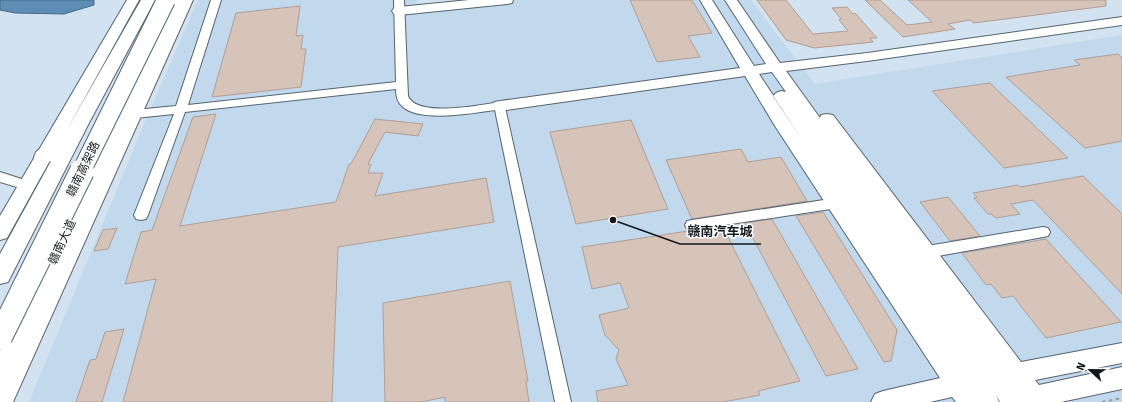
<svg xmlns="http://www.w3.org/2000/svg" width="1122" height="402" font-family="'Fira Sans','Noto Sans SC',sans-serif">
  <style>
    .built { fill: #c2d8ec }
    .water { fill: #5d8db5; stroke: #466a87 }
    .building { fill: #d6c3b9; stroke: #b19e94 }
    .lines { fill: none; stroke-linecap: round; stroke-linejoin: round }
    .street-casing { stroke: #556470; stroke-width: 2 }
    .secondary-casing { stroke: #556470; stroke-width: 2 }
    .primary-casing { stroke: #556470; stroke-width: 2 }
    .path { stroke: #8f9ba6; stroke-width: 2; stroke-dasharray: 3.5 3.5; stroke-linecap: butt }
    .street { fill: #fff; fill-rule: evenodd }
    .secondary { fill: #fff; fill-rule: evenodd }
    .primary { fill: #fff; fill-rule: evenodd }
    .highway-bridge-far1-casing { stroke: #556470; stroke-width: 20; stroke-linecap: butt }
    .highway-bridge-casing { stroke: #556470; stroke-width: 26; stroke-linecap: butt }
    .highway-bridge-far1 { stroke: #fff; stroke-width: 18 }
    .highway-bridge { stroke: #fff; stroke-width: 24 }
    .labels { text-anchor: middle; stroke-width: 3; stroke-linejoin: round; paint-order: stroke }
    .street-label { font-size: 12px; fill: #12171c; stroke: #fff }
    .leader { fill: none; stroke: #12171c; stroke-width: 1.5 }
    .callout-dot { fill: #12171c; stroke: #fff; stroke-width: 1.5 }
    .callout-label { font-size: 13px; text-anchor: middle; font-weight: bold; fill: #12171c; stroke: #fff; stroke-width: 3; stroke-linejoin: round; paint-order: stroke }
  </style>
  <rect width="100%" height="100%" fill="#d2e2f0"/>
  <path class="built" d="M198,0H417V4L516,0H751L815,84L1122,35V402H29L146,119Z"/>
  <path class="water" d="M0,0H94V5L64,14L15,13L0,10Z"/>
  <path class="building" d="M630,0H692L712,33L688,36L700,57L657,62Z
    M757,0H786L813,34L848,31L839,20L841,19L832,8L847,7L853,14L855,13L877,38H870L873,42L814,48L786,40Z
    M865,0H880L907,25L932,22L908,0H1106V6L974,23L970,20L948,24L955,29L903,37Z
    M300,6L296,36L303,35L301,49H306L301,87L212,97L236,13Z
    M1118,54L1122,58V141L1085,148L1006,77L1080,65L1074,60Z
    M990,83L1068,158L1004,168L932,91Z
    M216,114L180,226L336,202L349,164H351L375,119L423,124L418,136L385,132L368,164L371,165L368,173H383L375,196L486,178L494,222L338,247L332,402H123L156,279L125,284L141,232L152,230L193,117Z
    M631,120L668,209L576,224L550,132Z
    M741,149L748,162L781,157L807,201L692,219L666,160Z
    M1083,176L1122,214V294L1033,200L1011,204L1020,214L996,218L991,214H988L974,198L977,197L973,193L1018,185L1020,187Z
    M948,197L980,236L950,241L920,202Z
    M823,212L897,330L891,361L884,362L796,216Z
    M772,219L858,369L826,376L745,223Z
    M723,227L800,381L758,391L760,395L723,402H598L596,391L628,385L616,359L619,350L605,335L599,315L629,308L620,283L592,289L582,247L688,231H692Z
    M117,228L108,249L94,251L103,230Z
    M1046,239L1121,322L1046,338L1013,296L1002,298L991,284L986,285L962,253Z
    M510,281L528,381H526L529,402H445V397L421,402H385L383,303Z
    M124,329L102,402H76L90,360L96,359L105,332Z"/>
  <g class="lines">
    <g class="street-casing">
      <path id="street" d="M211,0H221L188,105L396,82L394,0H404L408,96C417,118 480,105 500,102L504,103L571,402H555L495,110C474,113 418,123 402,106C397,102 396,95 396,89L185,112L148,215L146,219L141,220L136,219L134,215L174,114L135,118L131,117L129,114L131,111L135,110L176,106Z
        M0,172L31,182L33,185L31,188L27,190L0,182Z
        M837,198L842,200L844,203L842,206L837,208L692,230L687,229L685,225L687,221L692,220Z
        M1043,227L1048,228L1050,232L1048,236L1043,237L927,258L922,256L920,252L922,248L927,246Z"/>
    </g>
    <g class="secondary-casing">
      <path id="secondary" d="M127,0H139L7,238L0,240V216Z
        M181,0H193L13,402H0V379Z
        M469,0H513L512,3L507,4L399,15L394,14L392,11L394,8L399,7Z
        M700,0H712L754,66L766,64L725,0H737L780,63L867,53L1122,17V25L867,61L786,71L820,118L821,115L827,114L833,115L1021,362L1122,343V363L1035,380L1039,385L1122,367V389L1061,402H1000L996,395L999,402H956L952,397L930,402H871L875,394L883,391L940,378L775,126L745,76L500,111L494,110L492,106L494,102L500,101L740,68ZM772,72L786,92L781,91L776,93L773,96L806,146L759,74Z"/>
    </g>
    <g class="primary-casing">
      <path id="primary" d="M141,0H155L90,121L8,282L0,284V254L51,161L43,164L36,162L34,157L36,152L64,128L69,126Z
        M170,0H184L9,384L0,388V350Z"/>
    </g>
    <path class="path" d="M1102,402L1122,398"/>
    <use href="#street" class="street"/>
    <use href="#secondary" class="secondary"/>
    <use href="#primary" class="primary"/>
    <g class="highway-bridge-far1-casing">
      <path id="highway-bridge-far1" d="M81,172L166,0"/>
    </g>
    <g class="highway-bridge-casing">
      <path id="highway-bridge" d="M0,337L82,171"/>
    </g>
    <use href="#highway-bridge-far1" class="highway-bridge-far1"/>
    <use href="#highway-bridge" class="highway-bridge"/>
  </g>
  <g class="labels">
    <g class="street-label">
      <text transform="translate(83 169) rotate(-64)" y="4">赣南高架路</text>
      <text transform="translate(62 242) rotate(-65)" y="4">赣南大道</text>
    </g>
  </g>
  <path class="leader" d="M613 220L680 244H761"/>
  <circle class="callout-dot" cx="613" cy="220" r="4"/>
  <g class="callout-label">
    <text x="720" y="236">赣南汽车城</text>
  </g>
  <g transform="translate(1090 370) rotate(292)" stroke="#ffffff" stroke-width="3" paint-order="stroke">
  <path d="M0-3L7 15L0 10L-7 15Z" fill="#12171c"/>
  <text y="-6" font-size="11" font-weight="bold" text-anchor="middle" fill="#12171c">N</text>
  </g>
</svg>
